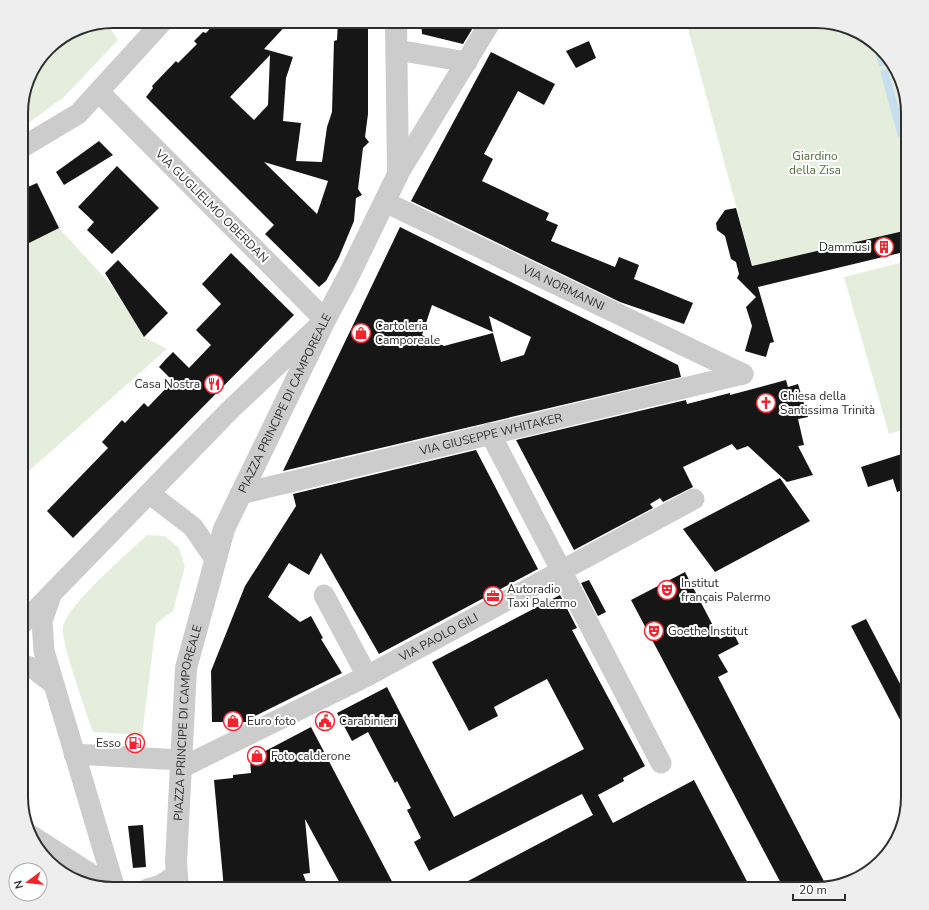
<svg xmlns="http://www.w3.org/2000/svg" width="929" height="910" font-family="'Nunito Sans',sans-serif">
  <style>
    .green { fill: #e5eedc; fill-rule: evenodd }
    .water { fill: #c7deef }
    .building { fill: #161616; fill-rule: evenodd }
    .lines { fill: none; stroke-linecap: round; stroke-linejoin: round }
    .minor { stroke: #ccc; stroke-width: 21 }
    .tertiary { stroke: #ccc; stroke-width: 22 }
    .labels { text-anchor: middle; stroke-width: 4; stroke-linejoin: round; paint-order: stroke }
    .park-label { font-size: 12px; fill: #506f39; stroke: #fff }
    .street-label { font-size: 12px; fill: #2f2f2f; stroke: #fff }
    .poi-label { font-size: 12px; fill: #2f2f2f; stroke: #fff; text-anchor: start }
    .rim { fill: none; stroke: #2f2f2f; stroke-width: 2 }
  </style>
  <rect width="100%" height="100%" fill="#fff"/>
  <path class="green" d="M686,21H821L856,30L872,42L879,67L887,65L883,51L885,52L901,78L908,113V161L903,162L905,172H908V251L758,287ZM888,69L906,135H903L880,72Z
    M106,22L118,40L64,97L27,124L21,115V107L31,72L52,44L78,28Z
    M59,228L113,287L144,337L167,349L21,478V244Z
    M908,261V428L889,434L844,277Z
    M147,535L165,536L179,548L185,566L173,611L156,624L142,735L93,732C87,714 60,640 63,627C67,605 128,553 147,535Z"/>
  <path class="water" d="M872,42L883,51L887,65L879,67Z
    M888,69L906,134L898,137L880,71Z"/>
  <path class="building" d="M217,21H290L264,49L293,57L286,78L283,121L301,123L296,161L322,162L327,127L332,112L334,41L337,40L338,21H368V114L365,137L369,142L363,148L358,189L362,195L356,198L354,221L339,257L326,281L319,287L265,234L274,225L146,97L153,88L152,86L176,61L178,63L197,44L194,41L203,32L206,33ZM270,55L268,105L254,120L230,97ZM264,162L328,181L317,214Z
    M421,21H477L463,44L422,34Z
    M589,41L596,58L576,68L566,51Z
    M491,52L555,84L544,105L518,91L484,154L493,159L482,181L549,213L546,220L558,225L551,241L615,267L619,257L639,265L634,279L693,303L684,324L620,302L411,201Z
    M99,141L113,155L64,185L56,172Z
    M117,166L159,208L112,254L87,230L94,222L78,207Z
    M37,183L59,228L21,247V190Z
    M736,208L752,266L908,230V251L758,287L774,342L770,343L766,357L745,351L752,326L746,307L756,297L737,278L739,274L736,262L731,259L725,236L717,230L716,223L725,210Z
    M400,227L678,365L681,377L283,471ZM432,305L493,332L489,316L531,337L524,355L501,362L493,333L444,346L422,335Z
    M231,253L294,315L73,538L47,511L108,448L102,442L122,420L125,423L144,403L148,407L173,381L159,367L166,359L173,352L189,368L211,345L196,330L221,304L202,284Z
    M118,260L168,313L144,337L105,273Z
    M786,380L788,387L798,384L808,417L798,419L804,445L798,446L813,475L787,482L748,446L737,450L732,444L683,467L693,487L663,502L660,498L650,504L653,508L574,550L516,440L686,400L687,404L730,393V395Z
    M476,450L538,569L379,654L321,553L309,575L289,563L268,597L300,622L311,616L323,638L321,639L342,673L251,718L250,720L247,722H212L211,671L245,586L296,506L293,494Z
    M908,452V488L897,492L893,479L868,487L861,467Z
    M780,478L810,521L715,572L683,529Z
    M685,572L720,639L733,632L739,644L718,655L728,672L718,677L827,887L816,889H784L631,600Z
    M589,580L606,612L598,616L581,583Z
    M560,595L577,628L572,630L645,766L623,778L624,781L598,795L613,823L694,780L751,889H453L593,815L582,794L429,871L414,842L421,838L407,810L411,808L397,781L395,783L368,732L352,741L337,713L387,687L454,817L584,749L547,679L494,707L498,716L469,731L432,662Z
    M866,619L908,699V735L851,626Z
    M311,727L396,889H343L305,819L310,873L303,874L309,889H224L214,780L233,778V775L251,773L250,759Z
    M143,825L146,867L133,868L128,826Z"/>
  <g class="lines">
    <g class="minor">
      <path d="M397,50L467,62"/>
      <path d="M21,148L78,114L163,21"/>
      <path d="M398,174L491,21"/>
      <path id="s1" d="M385,202L743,374"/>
      <path d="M490,433L661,763"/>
      <path d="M150,494L193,527L215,559"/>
      <path id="s2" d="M240,494L743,374"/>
      <path d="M324,595L367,676"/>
      <path d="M50,598L42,621L44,651L115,889"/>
      <path d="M21,625L229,411L325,320L99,92"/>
      <path d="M21,664L33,668L52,683"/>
      <path d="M74,754L181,760"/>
      <path id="s3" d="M181,768L367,676L694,499"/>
      <path d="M147,889L161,885L176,875"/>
    </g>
    <g class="tertiary">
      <path d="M31,836L113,889"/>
      <path id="s4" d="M178,889L176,862L186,668L224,529L325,320L348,277L398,174L396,21"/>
    </g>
  </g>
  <defs>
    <g id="building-ring" transform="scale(1)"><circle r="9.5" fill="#fff" stroke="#f3242d" stroke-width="1.5"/><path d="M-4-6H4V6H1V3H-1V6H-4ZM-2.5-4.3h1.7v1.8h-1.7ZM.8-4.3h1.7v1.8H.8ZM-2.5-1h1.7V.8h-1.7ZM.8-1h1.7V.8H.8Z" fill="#f3242d"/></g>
    <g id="shop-ring" transform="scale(1)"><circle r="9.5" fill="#fff" stroke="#f3242d" stroke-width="1.5"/><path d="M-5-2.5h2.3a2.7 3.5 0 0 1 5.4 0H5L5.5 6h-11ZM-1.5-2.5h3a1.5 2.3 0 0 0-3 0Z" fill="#f3242d"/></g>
    <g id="restaurant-ring" transform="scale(1)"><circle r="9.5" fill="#fff" stroke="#f3242d" stroke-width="1.5"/><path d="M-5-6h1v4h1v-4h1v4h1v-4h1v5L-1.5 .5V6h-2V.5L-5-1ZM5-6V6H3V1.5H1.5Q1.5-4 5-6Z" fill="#f3242d"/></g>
    <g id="church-ring" transform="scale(1)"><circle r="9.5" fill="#fff" stroke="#f3242d" stroke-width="1.5"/><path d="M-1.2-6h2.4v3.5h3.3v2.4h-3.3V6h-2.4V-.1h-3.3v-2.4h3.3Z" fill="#f3242d"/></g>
    <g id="theatre-ring" transform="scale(1)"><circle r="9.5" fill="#fff" stroke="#f3242d" stroke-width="1.5"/><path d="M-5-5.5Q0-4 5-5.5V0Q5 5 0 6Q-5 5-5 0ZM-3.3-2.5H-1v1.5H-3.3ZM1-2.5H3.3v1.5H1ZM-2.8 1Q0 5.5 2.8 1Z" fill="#f3242d"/></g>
    <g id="office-ring" transform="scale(1)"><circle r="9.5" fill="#fff" stroke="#f3242d" stroke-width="1.5"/><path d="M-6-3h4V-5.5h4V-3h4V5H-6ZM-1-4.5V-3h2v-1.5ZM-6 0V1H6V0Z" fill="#f3242d"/></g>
    <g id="civic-ring" transform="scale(1)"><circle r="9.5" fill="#fff" stroke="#f3242d" stroke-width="1.5"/><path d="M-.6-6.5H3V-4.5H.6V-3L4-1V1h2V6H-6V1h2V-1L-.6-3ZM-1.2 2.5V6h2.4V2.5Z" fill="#f3242d"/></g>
    <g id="fuel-ring" transform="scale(1)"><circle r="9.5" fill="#fff" stroke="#f3242d" stroke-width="1.5"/><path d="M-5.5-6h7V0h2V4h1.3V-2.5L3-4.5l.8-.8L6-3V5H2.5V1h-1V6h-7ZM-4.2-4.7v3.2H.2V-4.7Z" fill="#f3242d"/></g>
  </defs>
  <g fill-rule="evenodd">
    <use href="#building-ring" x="884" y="247"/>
    <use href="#shop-ring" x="361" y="333"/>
    <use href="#restaurant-ring" x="214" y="384"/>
    <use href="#church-ring" x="766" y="403"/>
    <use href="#theatre-ring" x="667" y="590"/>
    <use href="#office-ring" x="493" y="596"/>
    <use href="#theatre-ring" x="654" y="631"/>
    <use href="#shop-ring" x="233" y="721"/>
    <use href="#civic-ring" x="325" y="721"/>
    <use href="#fuel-ring" x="135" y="743"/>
    <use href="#shop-ring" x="257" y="756"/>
  </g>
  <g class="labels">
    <g class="park-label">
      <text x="815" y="160">Giardino<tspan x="815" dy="14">della Zisa</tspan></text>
    </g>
    <g class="street-label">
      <text transform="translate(212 206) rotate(45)" y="4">VIA GUGLIELMO OBERDAN</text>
      <text dy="4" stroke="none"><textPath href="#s1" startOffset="198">VIA NORMANNI</textPath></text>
      <text dy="4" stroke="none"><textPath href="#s4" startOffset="505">PIAZZA PRINCIPE DI CAMPOREALE</textPath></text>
      <text dy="4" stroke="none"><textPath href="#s2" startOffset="258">VIA GIUSEPPE WHITAKER</textPath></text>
      <text dy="4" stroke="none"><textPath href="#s3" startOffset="289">VIA PAOLO GILI</textPath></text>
      <text dy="4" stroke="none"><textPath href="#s4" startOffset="167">PIAZZA PRINCIPE DI CAMPOREALE</textPath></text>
    </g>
    <g class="poi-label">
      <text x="870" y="251" text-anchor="end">Dammusi</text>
      <text x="375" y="330">Cartoleria<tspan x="375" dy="14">Camporeale</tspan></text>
      <text x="200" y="388" text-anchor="end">Casa Nostra</text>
      <text x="780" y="400">Chiesa della<tspan x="780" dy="14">Santissima Trinità</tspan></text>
      <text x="681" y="587">Institut<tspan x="681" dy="14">français Palermo</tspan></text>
      <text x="507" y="593">Autoradio<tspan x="507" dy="14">Taxi Palermo</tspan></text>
      <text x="668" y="635">Goethe Institut</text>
      <text x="247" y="725">Euro foto</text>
      <text x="339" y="725">Carabinieri</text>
      <text x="121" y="747" text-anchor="end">Esso</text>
      <text x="271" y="760">Foto calderone</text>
    </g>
  </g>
  <path d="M0 0H929V910H0ZM113 28H816A85 85 0 0 1 901 113V797A85 85 0 0 1 816 882H113A85 85 0 0 1 28 797V113A85 85 0 0 1 113 28Z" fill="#eee" fill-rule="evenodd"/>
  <path class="rim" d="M113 28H816A85 85 0 0 1 901 113V797A85 85 0 0 1 816 882H113A85 85 0 0 1 28 797V113A85 85 0 0 1 113 28Z"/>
  <g transform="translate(28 882) rotate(255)"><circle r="19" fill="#ffffff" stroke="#acacac"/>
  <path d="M0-3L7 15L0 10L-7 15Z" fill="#f3242d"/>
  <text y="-6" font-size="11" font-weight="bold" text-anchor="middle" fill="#2f2f2f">N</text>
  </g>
  <path d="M793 894v6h52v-6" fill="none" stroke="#2f2f2f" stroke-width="2"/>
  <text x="799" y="894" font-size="12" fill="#2f2f2f" stroke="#ffffff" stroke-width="3" paint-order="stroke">20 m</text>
</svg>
